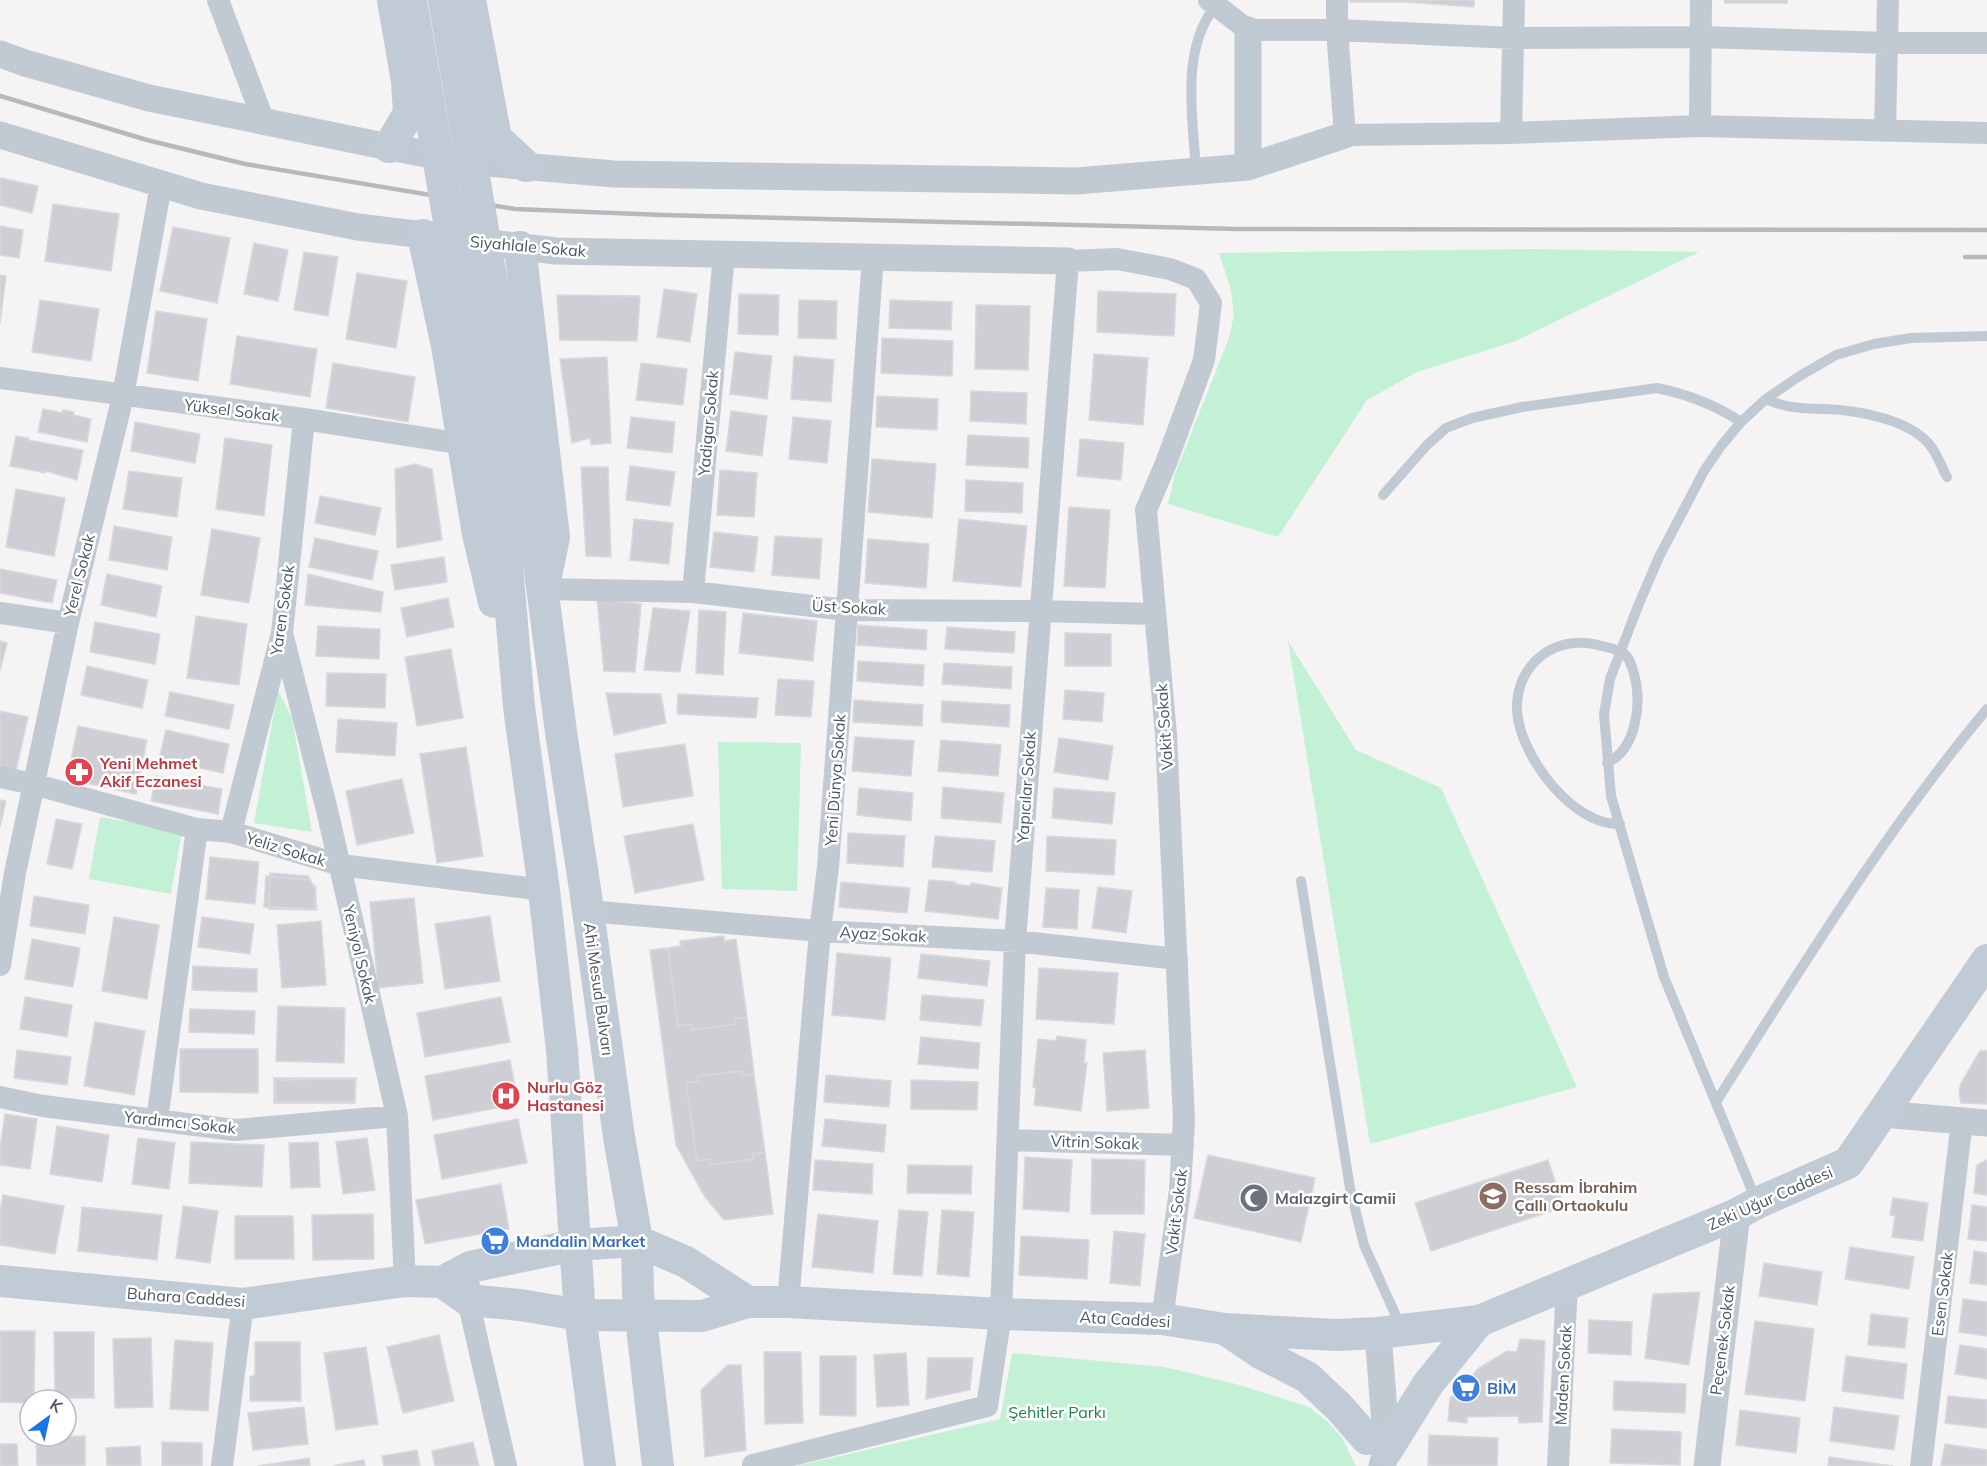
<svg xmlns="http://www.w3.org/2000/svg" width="1987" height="1466" font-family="Mulish,sans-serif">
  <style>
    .green { fill: #c3f1d5 }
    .building { fill: #cdcfd5; stroke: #d7d9de; stroke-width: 1.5 }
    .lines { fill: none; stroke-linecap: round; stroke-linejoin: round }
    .service { stroke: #c1cad2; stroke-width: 10 }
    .minor { stroke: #c1cad2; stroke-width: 22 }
    .tertiary { stroke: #c1cad2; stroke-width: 27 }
    .secondary { stroke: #c1cbd6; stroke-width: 32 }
    .rail { stroke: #b5b8bd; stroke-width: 4.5 }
    .secondary-bridge { stroke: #c1cbd6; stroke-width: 32 }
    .labels { text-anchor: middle; stroke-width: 5; stroke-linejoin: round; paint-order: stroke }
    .street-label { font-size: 16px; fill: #4a5661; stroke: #fff }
    .health-label { font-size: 16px; font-weight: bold; fill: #be3a42; stroke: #fff; text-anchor: start }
    .education-label { font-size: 16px; font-weight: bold; fill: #785e54; stroke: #fff; text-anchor: start }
    .worship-label { font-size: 16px; font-weight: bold; fill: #5b616d; stroke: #fff; text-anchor: start }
    .shop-label { font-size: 16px; font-weight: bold; fill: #366cbe; stroke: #fff; text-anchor: start }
    .park-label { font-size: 16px; fill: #17864f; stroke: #fff }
  </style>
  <rect width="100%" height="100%" fill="#f5f3f3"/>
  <path class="green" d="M1535,249L1699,252L1513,342L1417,372L1367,400L1278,537L1168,504L1175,474L1229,338L1234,315L1231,290L1219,253Z
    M1288,641L1356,750L1441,788L1577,1087L1370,1144Z
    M278,690L292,718L312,832L254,823Z
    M718,742L801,743L797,891L722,889Z
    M100,817L182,831L171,894L89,879Z
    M1012,1353L1164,1367L1236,1384L1309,1407L1328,1422L1342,1438L1356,1466H797L1000,1419Z"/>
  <path class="building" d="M1350,0H1407V2H1350Z
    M1407,0H1474V7L1407,2Z
    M1724,0H1787V3H1725Z
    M0,178L38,186L32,213L0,205Z
    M53,204L119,214L111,271L45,261Z
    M0,226L23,230L19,258L0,255Z
    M173,227L230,238L217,303L160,291Z
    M254,243L288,250L278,301L244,294Z
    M304,252L338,257L328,316L294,310Z
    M357,273L407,281L396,348L346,339Z
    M0,275L6,276L0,323Z
    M664,289L697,294L690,342L657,337Z
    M1098,291L1176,294L1174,336L1097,332Z
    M739,294L779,295L778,335L738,334Z
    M557,295L640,296L637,341L560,340Z
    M40,300L99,309L91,361L32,352Z
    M799,300L837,301L836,339L798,338Z
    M890,300L952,302L951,330L889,328Z
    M976,305L1030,306L1028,370L975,369Z
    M156,311L207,319L198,381L147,373Z
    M237,336L317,349L310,397L230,384Z
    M882,338L953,341L952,376L881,373Z
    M735,352L772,356L767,399L730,394Z
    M1094,354L1148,358L1143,425L1089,420Z
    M794,356L834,360L831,402L791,399Z
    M607,357L611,443L591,445L590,438L572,443L560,359Z
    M333,363L415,377L408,422L326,408Z
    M641,363L687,369L683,405L636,400Z
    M971,391L1027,393L1026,424L970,421Z
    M877,396L938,399L937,430L876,427Z
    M43,409L63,413V410L74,412L73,415L91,419L87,442L38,432Z
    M731,411L767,416L762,456L726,451Z
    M631,417L675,422L672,453L627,448Z
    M793,417L831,421L827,463L789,459Z
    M135,422L200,434L195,463L131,451Z
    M968,435L1029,438L1028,468L966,465Z
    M16,436L28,438V440L83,450L77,480L46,471L45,473L10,466Z
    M225,438L272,445L264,516L216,509Z
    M1080,439L1124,443L1121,480L1077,476Z
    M872,459L936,464L932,518L868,512Z
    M415,464L432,469L442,540L397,548L395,469Z
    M630,466L675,472L670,506L626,500Z
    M581,467H608L611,557L586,556Z
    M720,470L757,473L754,517L717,515Z
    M129,471L182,478L177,517L123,509Z
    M966,480L1023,483L1022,513L965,511Z
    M16,489L65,498L54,556L6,547Z
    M320,496L381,508L375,535L315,523Z
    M1069,507L1110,510L1105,588L1064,586Z
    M634,519L673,523L669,564L630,560Z
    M959,519L1027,526L1021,587L953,581Z
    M114,526L172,537L167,570L109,560Z
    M212,529L260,538L249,603L201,595Z
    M714,532L758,537L754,572L710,567Z
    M775,536L822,539L819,579L772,575Z
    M315,538L378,551L372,580L309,567Z
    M868,539L929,544L926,588L865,583Z
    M444,557L447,582L395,590L391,565Z
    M0,569L57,580L52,603L0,593Z
    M107,574L162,586L156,617L101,605Z
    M308,574L383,592L381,612L305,605Z
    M448,598L454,627L407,637L401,608Z
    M597,599L641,604L635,672L604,671Z
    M653,608L690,611L680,672L644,670Z
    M699,610L726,612L723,675L696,673Z
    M743,613L817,621L813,661L739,653Z
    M196,616L247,624L239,685L187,678Z
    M95,622L160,634L155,664L90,652Z
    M858,625L927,630L926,650L857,645Z
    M318,626L380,629L379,659L316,656Z
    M947,627L1015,632L1014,653L945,649Z
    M1065,633L1111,634V666H1065Z
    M0,641L7,643L0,671Z
    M451,649L463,718L417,726L405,657Z
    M858,661L924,665L923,686L857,681Z
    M944,663L1012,667L1011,689L942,684Z
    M87,666L148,680L142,708L81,695Z
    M327,673L386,674L385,708L326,706Z
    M778,679L814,681L811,717L775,715Z
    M1065,690L1104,693L1102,722L1063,719Z
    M170,692L234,705L229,729L165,716Z
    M606,693L661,694L666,723L614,735Z
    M678,694L758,698L756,718L677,714Z
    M854,700L923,705L922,726L853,722Z
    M942,701L1010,705L1009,727L941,722Z
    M0,711L28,717L15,775L0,772Z
    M338,719L397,723L395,756L336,752Z
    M78,726L147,740L136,794L67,779Z
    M166,730L229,744L223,773L159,759Z
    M855,737L914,741L911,776L852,771Z
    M1059,738L1113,746L1108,780L1054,772Z
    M941,740L1001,745L998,776L938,771Z
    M685,744L693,796L623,807L615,754Z
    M466,747L483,856L437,863L420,754Z
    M156,776L222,789L218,814L151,801Z
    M402,779L414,833L357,845L346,791Z
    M943,787L1004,793L1001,823L941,818Z
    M859,788L913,793L911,821L857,815Z
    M1054,788L1115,793L1112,824L1052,818Z
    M0,800L6,801L0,827Z
    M56,819L82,824L72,869L47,864Z
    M693,824L704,880L635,893L624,836Z
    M848,833L905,836L903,867L847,863Z
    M935,836L995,841L992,872L932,867Z
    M1047,836L1116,840L1114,875L1046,871Z
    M210,857L259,862L255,904L206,899Z
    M270,873L308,876L315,889L317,910L269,909Z
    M266,876L309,880L316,887L315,909L264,907Z
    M929,880L955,882V884L971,886V883L1002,888L998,919L925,911Z
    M841,882L910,888L907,913L839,907Z
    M1098,887L1132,891L1126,933L1092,928Z
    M1046,888L1079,890L1077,929L1043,927Z
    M34,896L89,905L85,934L30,926Z
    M414,898L423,983L378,988L370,902Z
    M490,916L500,981L445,989L435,924Z
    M114,917L159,925L147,999L102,991Z
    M202,917L254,924L250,954L198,947Z
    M321,921L326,985L282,988L277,925Z
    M724,936V941L736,939L747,1017L735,1019L736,1024L692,1030L691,1024L678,1026L668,948L681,946L680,941Z
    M32,939L80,948L73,987L25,979Z
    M668,948L678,1026L691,1024L692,1030L736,1024L735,1019L747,1017L754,1074L742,1075L741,1071L698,1076L699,1081L686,1083L697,1161L709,1159L710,1165L754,1159L753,1154L765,1152L773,1214L724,1220L705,1197L676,1145L650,950Z
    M837,953L891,958L885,1020L832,1015Z
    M921,954L990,961L987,986L918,978Z
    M193,966L257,969V992L192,990Z
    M1039,968L1118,973L1114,1024L1036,1019Z
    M922,995L984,1000L981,1026L920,1020Z
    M25,997L72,1005L67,1037L20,1029Z
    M501,997L510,1042L425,1057L417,1013Z
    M278,1006L345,1008L344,1063L276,1061Z
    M190,1009L255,1011L254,1034L189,1032Z
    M95,1022L145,1031L134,1095L84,1086Z
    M1057,1036L1086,1040L1084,1063H1087L1081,1111L1034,1105L1036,1088L1033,1087L1038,1039L1056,1041Z
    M921,1037L980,1043L978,1069L918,1064Z
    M180,1049H258V1093L180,1092Z
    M17,1050L71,1057L67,1085L14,1078Z
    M1145,1050L1149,1108L1107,1111L1103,1053Z
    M1980,1051H1987V1104L1961,1103L1959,1091L1961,1083Z
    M510,1060L518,1104L433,1120L425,1076Z
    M741,1071L742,1075L754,1074L765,1152L753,1154L754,1159L710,1165L709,1159L697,1161L686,1083L699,1081L698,1076Z
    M826,1075L891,1081L889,1107L824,1102Z
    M274,1078H356L355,1103H274Z
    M355,1079V1101H276L275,1080Z
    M911,1080L978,1082L977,1110L911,1109Z
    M5,1114L37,1119L30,1169L0,1165V1149Z
    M518,1119L527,1163L442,1179L434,1135Z
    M825,1119L886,1125L884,1152L822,1146Z
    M57,1126L109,1135L102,1182L50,1174Z
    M138,1138L175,1143L169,1189L132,1184Z
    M367,1138L375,1190L343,1194L336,1142Z
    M191,1142L264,1145L262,1187L189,1183Z
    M318,1142L320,1187L291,1188L289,1143Z
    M1208,1155L1315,1178L1301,1242L1194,1218Z
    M1025,1157L1072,1160L1069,1212L1023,1209Z
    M1092,1159L1145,1160L1144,1214H1091Z
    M815,1160L873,1164L872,1194L813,1190Z
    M1548,1160L1564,1207L1431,1251L1415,1203Z
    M1987,1160V1195L1974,1193L1977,1165Z
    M908,1165L972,1166L971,1194L907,1193Z
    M501,1184L509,1229L425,1244L416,1200Z
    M3,1195L64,1206L55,1254L0,1245V1211Z
    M1893,1198L1928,1203L1923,1241L1892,1237L1895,1216L1890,1215Z
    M1972,1205L1987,1207V1241L1968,1239Z
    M183,1206L218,1211L210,1263L176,1258Z
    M82,1207L162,1215L157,1260L78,1251Z
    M899,1210L928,1212L922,1276L893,1274Z
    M942,1210L974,1212L969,1277L937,1274Z
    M373,1214L374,1259L313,1260L312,1215Z
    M818,1214L878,1221L873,1273L812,1267Z
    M235,1216H293L294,1259H235Z
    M1114,1231L1145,1234L1140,1286L1110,1283Z
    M1021,1236L1089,1240L1087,1279L1019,1275Z
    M1850,1247L1914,1257L1909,1289L1845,1279Z
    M1974,1251L1987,1253V1285L1970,1283Z
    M1764,1263L1822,1272L1817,1305L1759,1296Z
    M1700,1292L1689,1365L1645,1358L1653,1294Z
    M1963,1299L1987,1302V1336L1959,1332Z
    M1871,1314L1908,1318L1905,1348L1868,1345Z
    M1589,1320L1632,1322L1631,1355L1588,1353Z
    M1755,1321L1814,1329L1805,1401L1745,1394Z
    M0,1331H35L34,1400H30V1403L0,1402Z
    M54,1332H94V1398H55Z
    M439,1335L454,1401L403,1413L387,1347Z
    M151,1338L153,1407L115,1408L113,1339Z
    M1520,1339L1545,1341L1542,1422L1519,1423L1518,1416L1467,1417V1423L1448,1421L1450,1398L1479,1368L1507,1351L1517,1352Z
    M175,1340L213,1343L208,1411L170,1409Z
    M255,1342H300L301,1401H250V1377L255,1375Z
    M1960,1345L1987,1349V1379L1955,1374Z
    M366,1347L378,1424L336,1430L324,1353Z
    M764,1352H801L803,1423L765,1424Z
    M906,1353L909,1405L877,1407L874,1355Z
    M820,1356H856V1416L820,1415Z
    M1846,1356L1907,1364L1903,1399L1842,1391Z
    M928,1358H973L970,1390L926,1399Z
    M728,1365H741L746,1450L705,1457L701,1390Z
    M1614,1381L1686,1384L1685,1413L1613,1410Z
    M1948,1396L1987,1400V1428L1945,1423Z
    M304,1407L308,1444L253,1450L248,1413Z
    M1834,1407L1899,1416L1894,1450L1830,1441Z
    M1740,1410L1800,1418L1796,1453L1736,1445Z
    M1612,1429L1681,1432L1680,1465L1610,1463Z
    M1429,1435L1498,1438L1497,1466H1428Z
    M85,1436V1466H37L36,1437Z
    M162,1442L202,1443V1466H162Z
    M473,1442L479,1466H435L432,1451Z
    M0,1444H17L18,1466H0Z
    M1945,1444L1987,1450V1466H1941Z
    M140,1446L141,1466H107L106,1448Z
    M417,1450L420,1466H384L382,1456Z
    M1829,1457L1893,1466H1828Z
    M309,1458L310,1466H258Z
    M364,1460L365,1466H333Z"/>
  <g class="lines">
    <path class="service" d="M1196,171C1193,117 1180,52 1215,6
      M1766,399C1788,409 1802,408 1825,409C1856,410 1908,419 1929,444C1937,453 1941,466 1947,477
      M1383,495L1427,445L1446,428L1472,418L1522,407L1657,388C1686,394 1717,406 1741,422
      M1607,763C1637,749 1642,702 1634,674C1632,667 1630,658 1624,654C1617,649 1606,647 1598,645C1554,634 1515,665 1517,711C1520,756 1573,826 1620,824
      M1301,881L1350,1188L1364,1245L1401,1327
      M1716,1102C1801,968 1885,831 1987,709
      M1756,1200L1664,977L1611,796L1604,714L1610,679L1638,606L1659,557L1704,471L1721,446L1741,422L1766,399L1798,377L1836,355L1874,344L1911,338L1987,336"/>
    <path class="minor" d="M218,0L264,122
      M1209,0L1248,30H1337L1513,38L1700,37L1887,43H1987
      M1337,0V30L1345,135L1511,133L1700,126L1987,133
      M1700,126L1701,0
      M1885,131L1888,0
      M1511,133L1514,0
      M0,378L304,419L463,444
      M544,589L693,592L847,610L1039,611L1155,614
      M693,592L724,254
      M0,613L68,623
      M282,633L327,810L397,1116L405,1281
      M0,777L33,784L197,829L231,832L340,865L544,890
      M231,832L282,633L304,419
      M588,911L820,931L1015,941L1177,959
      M0,965L15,873L68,623L123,396L161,185
      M0,1097L43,1106L235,1130L397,1116
      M157,1120L197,829
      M1008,1140L1183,1145
      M469,1286L468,1300L506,1466
      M788,1302L820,931L828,867L873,257
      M753,1465L987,1406L1001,1314L1015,941L1068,261L1117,259L1170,269L1196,279L1211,303L1204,360L1166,463L1146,510L1166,735L1184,1120L1180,1190L1162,1319
      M222,1466L243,1304
      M1558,1466L1567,1284
      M1921,1466L1962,1121"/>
    <path class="tertiary" d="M1248,30V167
      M0,54L25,63L149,98L389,147L463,161L614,174L1076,181L1248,167L1345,135
      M0,135L201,196L358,227L556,251L1068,261
      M1882,1114L1987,1123
      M1378,1333L1387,1450L1382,1466
      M1707,1466L1737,1214"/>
    <path class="secondary" d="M470,0L496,138L526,166
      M389,147L409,113L407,81L393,0
      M423,235L447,346L478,534L494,602
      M520,247L554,537L546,576
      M537,548L561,732L585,889L619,1137L637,1241L638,1293L658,1466
      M506,553L519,707L544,890L562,1050L580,1315L600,1466
      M0,1281L243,1304L405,1281L442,1282
      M442,1282L468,1300L520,1305L580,1315L702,1316L748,1302H788L1001,1314L1162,1319L1225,1329L1337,1335L1378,1333L1479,1321L1737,1214L1757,1203L1848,1163L1987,960
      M442,1282L470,1267L576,1245L637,1241L686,1262L748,1302
      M1225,1329L1262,1354L1307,1377L1339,1407L1367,1439
      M1387,1450L1428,1384L1479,1321"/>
    <path class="rail" d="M0,96L147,140L245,164L515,209L663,215L1237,229L1987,230
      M1965,257H1987"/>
    <path class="secondary-bridge" d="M411,0L506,553
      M444,0L537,548"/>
  </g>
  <defs>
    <g id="pharmacy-disc" transform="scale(1.5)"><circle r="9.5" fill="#e0444e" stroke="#fff"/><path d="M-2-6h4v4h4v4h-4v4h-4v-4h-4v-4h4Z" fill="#fff"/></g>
    <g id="hospital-disc" transform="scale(1.5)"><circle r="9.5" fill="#e0444e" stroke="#fff"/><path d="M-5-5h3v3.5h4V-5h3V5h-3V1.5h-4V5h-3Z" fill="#fff"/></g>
    <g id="school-disc" transform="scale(1.5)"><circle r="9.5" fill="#8d6e63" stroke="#fff"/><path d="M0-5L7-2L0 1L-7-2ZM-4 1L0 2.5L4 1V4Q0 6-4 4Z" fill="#fff"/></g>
    <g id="mosque-disc" transform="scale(1.5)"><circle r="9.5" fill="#6b7280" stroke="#fff"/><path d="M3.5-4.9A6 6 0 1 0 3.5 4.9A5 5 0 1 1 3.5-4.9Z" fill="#fff"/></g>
    <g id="supermarket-disc" transform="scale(1.5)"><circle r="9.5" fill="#3f7fe0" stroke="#fff"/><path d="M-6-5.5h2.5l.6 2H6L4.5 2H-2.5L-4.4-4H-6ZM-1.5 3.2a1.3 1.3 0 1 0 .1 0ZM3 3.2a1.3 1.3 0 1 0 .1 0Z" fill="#fff"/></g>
  </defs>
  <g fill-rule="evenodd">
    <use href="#pharmacy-disc" x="79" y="772"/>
    <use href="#hospital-disc" x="506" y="1096"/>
    <use href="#school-disc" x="1493" y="1196"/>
    <use href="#mosque-disc" x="1254" y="1198"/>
    <use href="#supermarket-disc" x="495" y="1241"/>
    <use href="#supermarket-disc" x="1466" y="1388"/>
  </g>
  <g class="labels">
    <g class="street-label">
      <text transform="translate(528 246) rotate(5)" y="6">Siyahlale Sokak</text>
      <text transform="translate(232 410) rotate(7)" y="6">Yüksel Sokak</text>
      <text transform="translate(708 423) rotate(-85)" y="6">Yadigar Sokak</text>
      <text transform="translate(79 575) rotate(-76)" y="6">Yerel Sokak</text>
      <text transform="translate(849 607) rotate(3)" y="6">Üst Sokak</text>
      <text transform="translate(282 610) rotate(-82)" y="6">Yaren Sokak</text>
      <text transform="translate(1164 727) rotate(-94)" y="6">Vakit Sokak</text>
      <text transform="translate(835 780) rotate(-86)" y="6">Yeni Dünya Sokak</text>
      <text transform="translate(1026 787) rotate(-86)" y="6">Yapıcılar Sokak</text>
      <text transform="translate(286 849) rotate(17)" y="6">Yeliz Sokak</text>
      <text transform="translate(883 934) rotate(3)" y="6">Ayaz Sokak</text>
      <text transform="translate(360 954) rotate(77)" y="6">Yeniyol Sokak</text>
      <text transform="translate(599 989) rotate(82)" y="6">Ahi Mesud Bulvarı</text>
      <text transform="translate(180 1122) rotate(6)" y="6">Yardımcı Sokak</text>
      <text transform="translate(1095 1142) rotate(2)" y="6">Vitrin Sokak</text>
      <text transform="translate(1770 1198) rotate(-24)" y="6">Zeki Uğur Caddesi</text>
      <text transform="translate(1176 1212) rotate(-83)" y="6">Vakit Sokak</text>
      <text transform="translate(1942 1294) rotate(-83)" y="6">Esen Sokak</text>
      <text transform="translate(186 1297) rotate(4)" y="6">Buhara Caddesi</text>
      <text transform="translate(1125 1319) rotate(3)" y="6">Ata Caddesi</text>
      <text transform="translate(1722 1340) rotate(-83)" y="6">Peçenek Sokak</text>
      <text transform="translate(1563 1375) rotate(-87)" y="6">Maden Sokak</text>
    </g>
    <g class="health-label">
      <text x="100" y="769">Yeni Mehmet<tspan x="100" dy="18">Akif Eczanesi</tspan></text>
      <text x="527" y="1093">Nurlu Göz<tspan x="527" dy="18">Hastanesi</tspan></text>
    </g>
    <g class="education-label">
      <text x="1514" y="1193">Ressam İbrahim<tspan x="1514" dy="18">Çallı Ortaokulu</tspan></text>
    </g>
    <g class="worship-label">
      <text x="1275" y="1204">Malazgirt Camii</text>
    </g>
    <g class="shop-label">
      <text x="516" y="1247">Mandalin Market</text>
      <text x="1487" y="1394">BİM</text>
    </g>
    <g class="park-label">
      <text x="1057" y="1418">Şehitler Parkı</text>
    </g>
  </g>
  <g transform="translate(48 1418) rotate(33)"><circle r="28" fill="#ffffff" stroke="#b7bbc0" stroke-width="1.5"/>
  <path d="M0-4.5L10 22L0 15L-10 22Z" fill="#1a73e8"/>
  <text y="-9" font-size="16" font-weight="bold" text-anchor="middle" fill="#4a5661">K</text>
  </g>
</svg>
